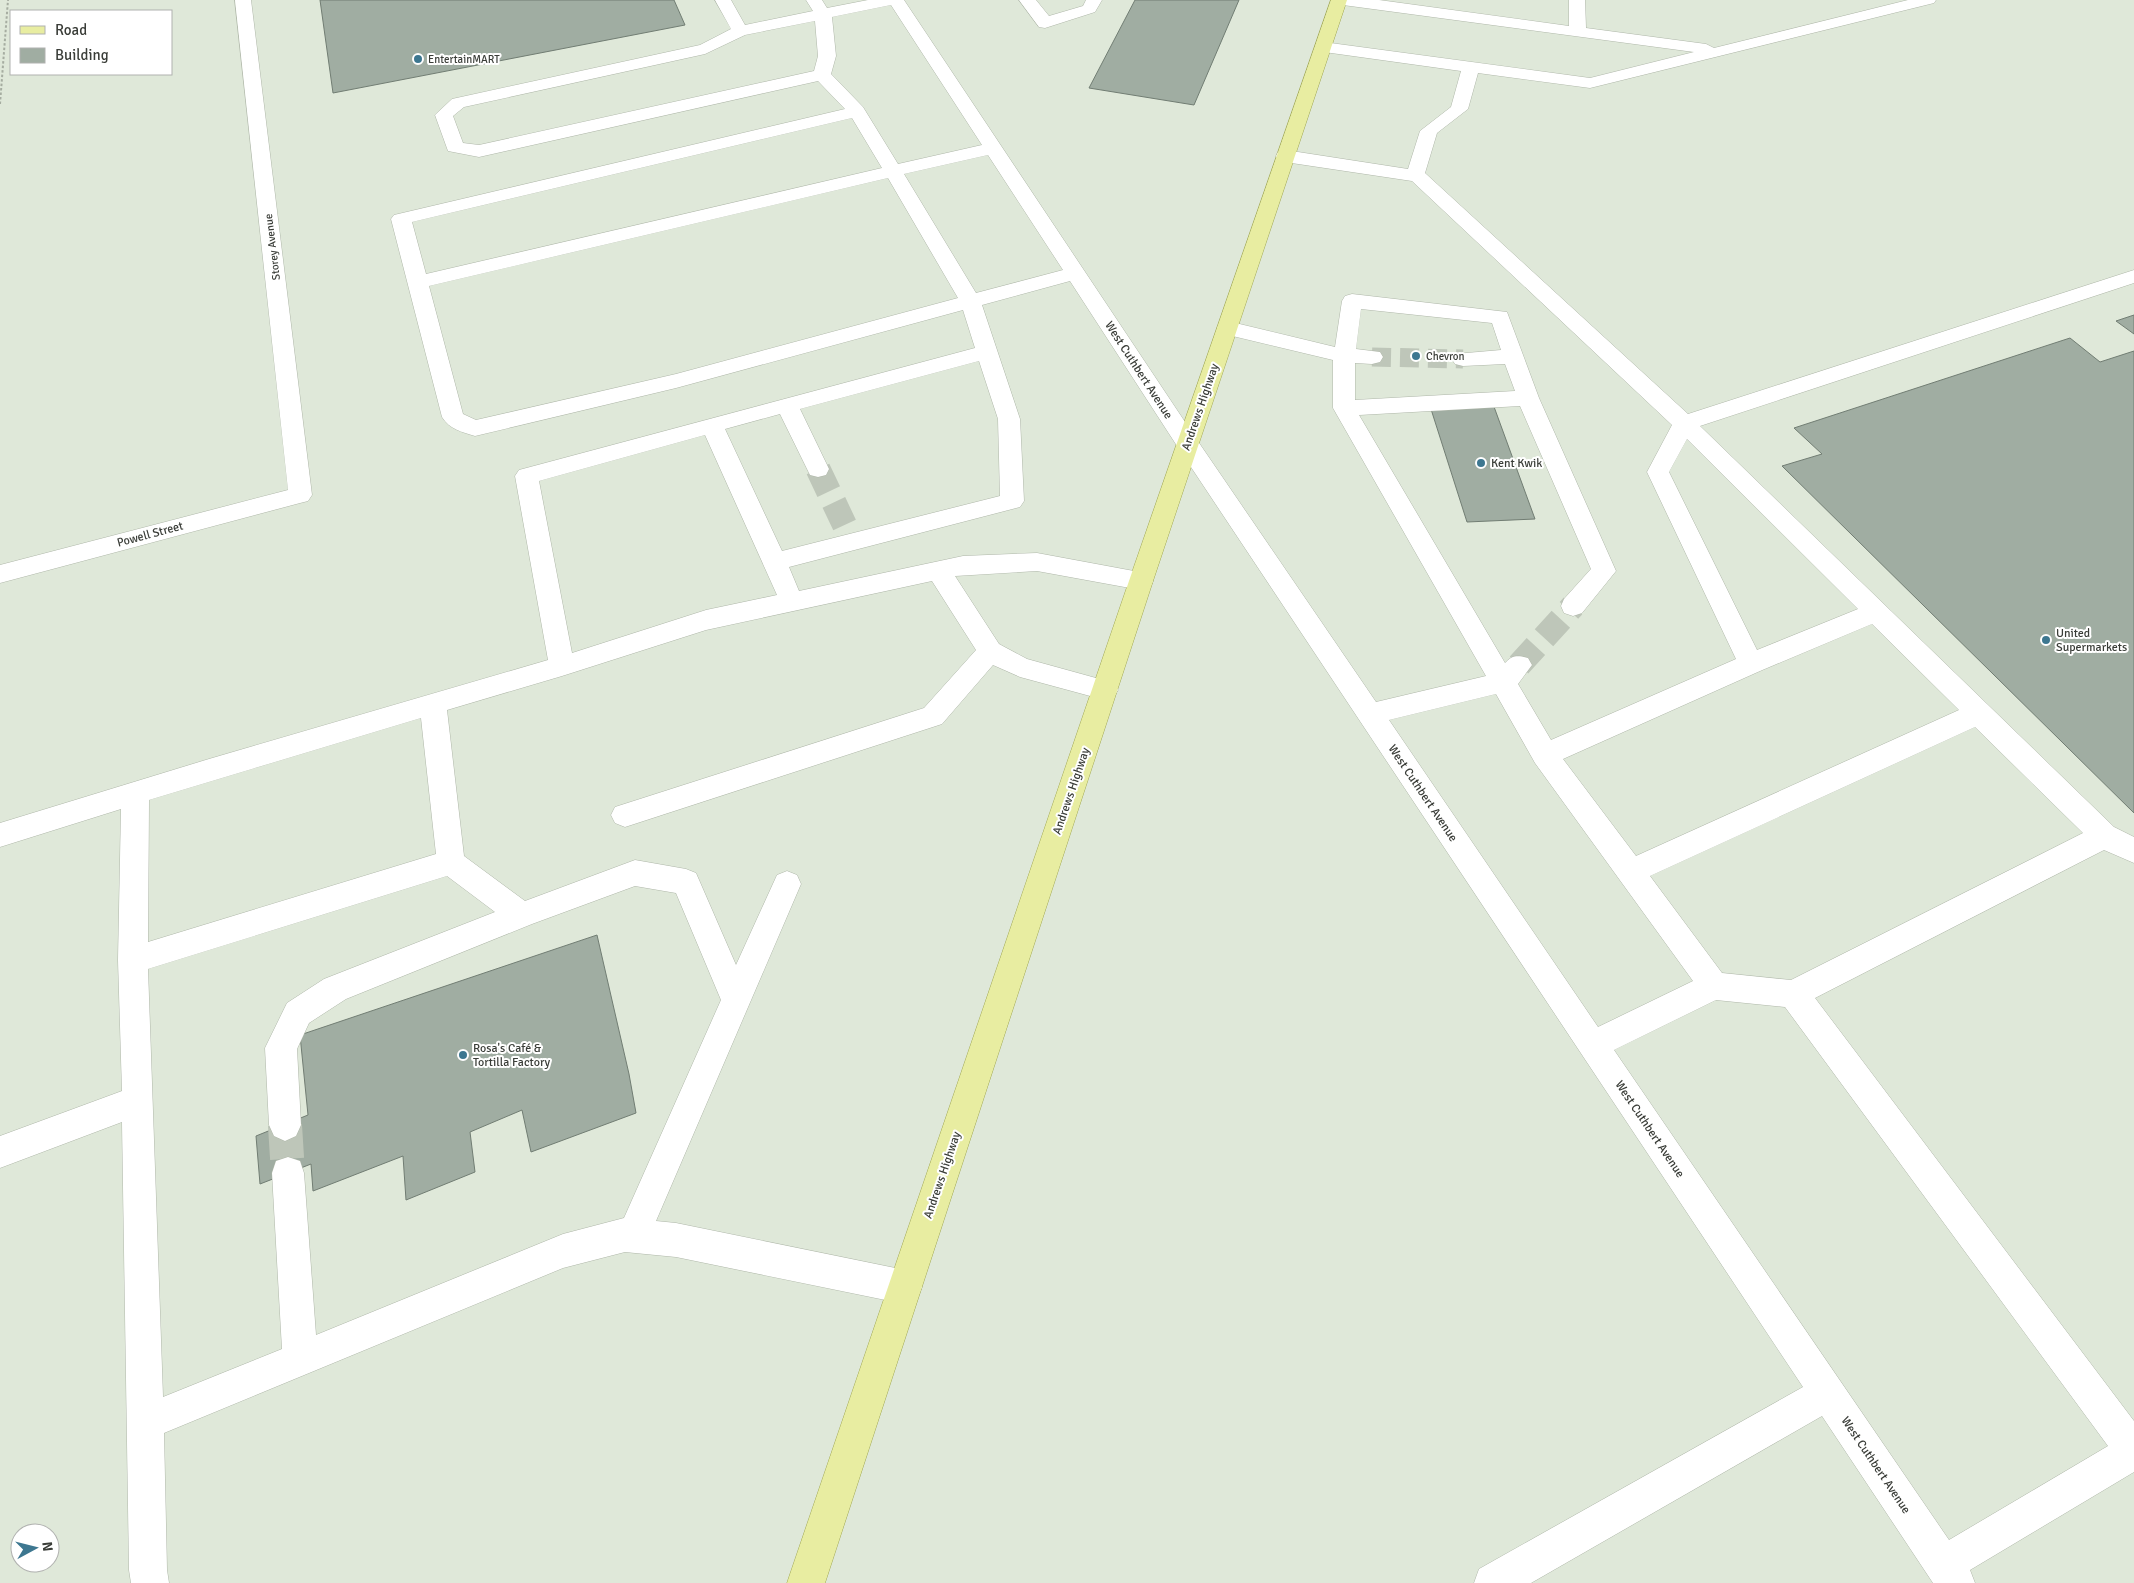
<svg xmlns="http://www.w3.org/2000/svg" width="2134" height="1583" font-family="Signika,sans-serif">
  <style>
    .building { fill: #a0ada2; stroke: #717d73 }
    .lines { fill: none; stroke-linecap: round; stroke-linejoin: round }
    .minor-tunnel-far2 { stroke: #bec6b9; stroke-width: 19; stroke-dasharray: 19 9; stroke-linecap: butt }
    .minor-tunnel-far1 { stroke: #bec6b9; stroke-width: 25; stroke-dasharray: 25 12; stroke-linecap: butt }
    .minor-tunnel { stroke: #bec6b9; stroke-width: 34; stroke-dasharray: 34 17; stroke-linecap: butt }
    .minor-casing { stroke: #afb7a9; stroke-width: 1 }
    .major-casing { stroke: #a1a853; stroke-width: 1 }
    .path { stroke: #a6ada1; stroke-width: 2; stroke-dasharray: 2.5 2; stroke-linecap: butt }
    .minor { fill: #fff; fill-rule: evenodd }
    .major { fill: #e8eda1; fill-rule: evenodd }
    .poi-dot { fill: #3d7790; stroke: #fff; stroke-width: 2 }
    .labels { text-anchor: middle; stroke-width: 4; stroke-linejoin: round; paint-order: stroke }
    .far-poi-label { font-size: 11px; fill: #3a3d38; stroke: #fff; text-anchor: start }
    .far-street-label { font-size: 11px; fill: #3a3d38; stroke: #fff }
    .street-label { font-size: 12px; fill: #3a3d38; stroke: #fff }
    .poi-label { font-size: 12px; fill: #3a3d38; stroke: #fff; text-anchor: start }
  </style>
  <rect width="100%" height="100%" fill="#dfe8d9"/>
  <path class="building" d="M320,0H674L685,25L333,93Z
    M1135,0H1239L1194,105L1089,88Z
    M2134,315V334L2116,321Z
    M2070,338L2100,362L2134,351V813L1782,466L1822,454L1794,428Z
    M1493,404L1535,519L1467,522L1430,406Z
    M597,935L629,1074L636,1113L531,1152L522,1110L470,1132L475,1172L406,1200L403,1156L313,1191L311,1164L260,1184L256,1136L308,1115L300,1035Z"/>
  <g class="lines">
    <path class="minor-tunnel-far2" d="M1372,357L1463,359"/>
    <path class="minor-tunnel-far1" d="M818,469L846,528
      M1519,665L1573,606"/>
    <path class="minor-tunnel" d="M285,1125L288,1173"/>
    <g class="minor-casing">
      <path id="minor" d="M235,0H251L312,495L308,501L300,503L0,583V565L288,490Z
        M715,0H731L745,25L813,11L806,0H822L827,8L868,0H904L1195,437L1376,702L1486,676L1333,408V360L1220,333L1217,328L1220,323L1227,321L1335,347L1342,301L1345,296L1352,294L1507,312L1539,398L1616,571L1582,613L1573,616L1564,613L1561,606L1564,599L1591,569L1520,406L1359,415L1505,663C1512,655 1518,655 1528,658L1532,665L1518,684L1551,740L1736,659L1647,472L1672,425L1412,181L1285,162L1278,160L1276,156L1278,152L1285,150L1408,169L1420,131L1451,107L1461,71L1317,51L1315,47L1317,43L1323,42L1590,78L1694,52L1343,5L1337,3L1335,0H1379L1569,26V0H1585L1586,28L1706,44L1714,48L1908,0H1936L1934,3L1590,88L1478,73L1468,109L1437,133L1425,173L1688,414L2134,270V283L1700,426L2114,827L2134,837V863L2104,850L1815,998L2134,1421V1472L1970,1570L1975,1583H1933L1822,1416L1531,1583H1474L1479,1569L1803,1387L1179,449L1070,281L982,305L1020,419L1024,501L1020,507L789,567L799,591L963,556L1037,553L1150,574L1153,581L1150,588L1141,590L1037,571L955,576L999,644L1027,659L1114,683L1118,690L1114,697L1105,700L1020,677L993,665L942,724L625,827L615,823L611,815L615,807L924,708L976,650L932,581L706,630L562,676L447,710L464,856L525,901L635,860L686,869L696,873L736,965L777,875L787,871L797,875L801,884L656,1221L676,1223L905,1270L917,1275L922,1287L917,1299L905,1304L676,1257L625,1252L563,1268L164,1433L167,1570L169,1583H131L129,1570L122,1122L0,1168V1136L122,1091L118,960L121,809L0,847V823L209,759L548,660L515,476L519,470L975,348L963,310L676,388L475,436C462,432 449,429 442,417L391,219L394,215L845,109L818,81L479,157L448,151L435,115L452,99L700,45L731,29ZM891,5L982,145L898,164L863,107L831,74L836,56L832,17ZM815,21L818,56L814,71L479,145L463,143L453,116L464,107L705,54L745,35ZM852,118L882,168L426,274L412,222ZM988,155L1063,270L976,293L904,174ZM888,178L958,298L676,374L476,420L463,414L429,286ZM1361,309L1492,323L1501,350L1455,354L1452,359L1455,364L1463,366L1505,364L1515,391L1355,400V363L1372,364L1380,362L1383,357L1380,352L1356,349ZM979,361L998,419L1000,496L782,551L725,429L780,414L810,475L818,477L826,475L829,469L800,409ZM705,435L777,595L706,610L572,653L539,481ZM1687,439L1858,609L1757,650L1669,472ZM1872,624L1959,710L1636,856L1563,759L1760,671ZM1496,694L1535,763L1693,981L1598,1027L1389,720ZM421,718L436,854L148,942L149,800ZM1975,727L2083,833L1791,980L1722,973L1650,876ZM447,876L495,912L324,979L287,1003L265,1048L269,1125L274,1136L285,1141L296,1136L301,1125L297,1049L309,1023L346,999L532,924L635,886L676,893L721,1000L624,1218L563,1234L316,1335L304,1173L300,1161L288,1157L276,1161L272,1173L282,1349L163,1397L148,969ZM1716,1000L1785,1007L2108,1446L1949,1540L1614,1050Z
        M1019,0H1036L1049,16L1083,6L1086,0H1102L1095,12L1045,28L1039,27Z"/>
    </g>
    <g class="major-casing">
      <path id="major" d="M1331,0H1347L1153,581L825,1583H787L1129,581Z"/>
    </g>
    <path class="path" d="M0,104L8,0"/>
    <use href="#minor" class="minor"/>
    <use href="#major" class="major"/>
  </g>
  <g class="poi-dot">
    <circle cx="418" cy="59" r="5"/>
    <circle cx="1416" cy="356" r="5"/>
    <circle cx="1481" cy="463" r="5"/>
    <circle cx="2046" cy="640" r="5"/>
    <circle cx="463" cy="1055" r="5"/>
  </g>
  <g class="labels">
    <g class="far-poi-label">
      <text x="428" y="63">EntertainMART</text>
      <text x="1426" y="360">Chevron</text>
    </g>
    <g class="far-street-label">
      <text transform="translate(272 247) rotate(-97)" y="4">Storey Avenue</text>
    </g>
    <g class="street-label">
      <text transform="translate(1139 370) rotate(57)" y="4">West Cuthbert Avenue</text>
      <text transform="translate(1200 407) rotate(-71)" y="4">Andrews Highway</text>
      <text transform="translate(150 534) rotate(-15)" y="4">Powell Street</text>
      <text transform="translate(1071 791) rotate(-71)" y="4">Andrews Highway</text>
      <text transform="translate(1423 793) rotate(56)" y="4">West Cuthbert Avenue</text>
      <text transform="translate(1650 1129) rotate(56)" y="4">West Cuthbert Avenue</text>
      <text transform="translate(942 1175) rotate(-71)" y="4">Andrews Highway</text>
      <text transform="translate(1876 1465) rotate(56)" y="4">West Cuthbert Avenue</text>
    </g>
    <g class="poi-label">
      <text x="1491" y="467">Kent Kwik</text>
      <text x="2056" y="637">United<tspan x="2056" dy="14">Supermarkets</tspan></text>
      <text x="473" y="1052">Rosa's Café &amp;<tspan x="473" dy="14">Tortilla Factory</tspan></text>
    </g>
  </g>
  <rect x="10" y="10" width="162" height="65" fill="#ffffff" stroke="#b0b1af"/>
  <rect x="20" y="26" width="25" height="8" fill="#e8eda1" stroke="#b0b1af"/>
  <text x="55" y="35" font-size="15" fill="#3a3d38">Road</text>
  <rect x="20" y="48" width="25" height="15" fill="#a0ada2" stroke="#b0b1af"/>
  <text x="55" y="60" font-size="15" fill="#3a3d38">Building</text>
  <g transform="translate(35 1548) rotate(83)"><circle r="24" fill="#ffffff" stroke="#b0b1af"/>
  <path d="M0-4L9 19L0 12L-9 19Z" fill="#3d7790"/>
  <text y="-8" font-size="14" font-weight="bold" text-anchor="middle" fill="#3a3d38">N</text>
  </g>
</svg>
